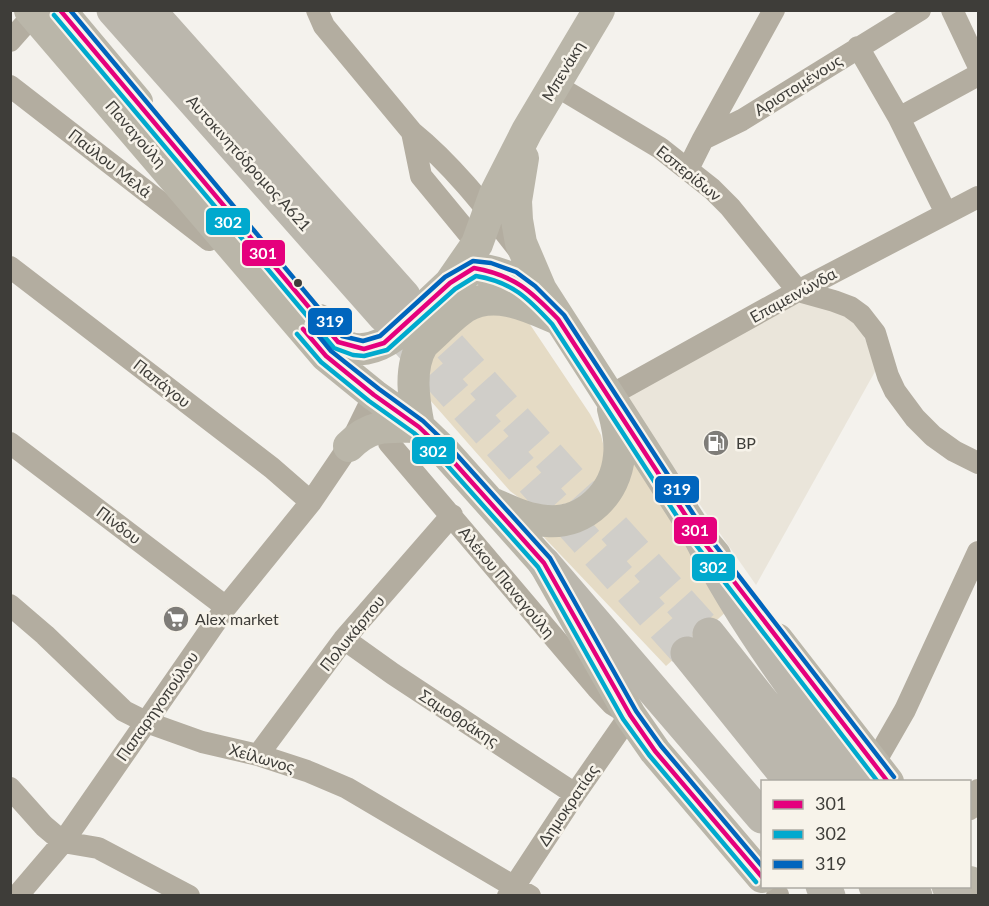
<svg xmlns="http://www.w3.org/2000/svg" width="989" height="906" font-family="Lato,sans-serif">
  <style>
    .built { fill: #eae5da }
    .green { fill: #e5dbc5 }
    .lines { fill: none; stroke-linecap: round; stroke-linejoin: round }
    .highway-tunnel { stroke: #d0cec9; stroke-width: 33; stroke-dasharray: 33 16; stroke-linecap: butt }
    .street { stroke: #b3ada0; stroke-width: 22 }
    .secondary { stroke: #bab6a9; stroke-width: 32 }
    .highway { stroke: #bbb7ad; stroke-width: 33 }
    .bus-1-casing { stroke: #f7f3ea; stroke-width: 9 }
    .bus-2-casing { stroke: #f7f3ea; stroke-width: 9 }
    .bus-3-casing { stroke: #f7f3ea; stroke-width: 9 }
    .bus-1 { stroke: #e5007d; stroke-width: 4.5 }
    .bus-2 { stroke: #00a9ce; stroke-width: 4.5 }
    .bus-3 { stroke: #0065bd; stroke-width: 4.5 }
    .bus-dot { fill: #3e3d39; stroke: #f7f3ea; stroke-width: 2 }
    .labels { text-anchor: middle; stroke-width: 5; stroke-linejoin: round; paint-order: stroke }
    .street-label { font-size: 16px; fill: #3e3d39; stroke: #f7f3ea }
    .poi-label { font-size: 16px; fill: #3e3d39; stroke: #f7f3ea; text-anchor: start }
    .line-badge { stroke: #f7f3ea; stroke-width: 2 }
    .badge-label { font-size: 16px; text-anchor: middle; font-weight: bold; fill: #fff }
  </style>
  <rect width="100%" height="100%" fill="#f4f2ed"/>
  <path class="built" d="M794,291L855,315L877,368L756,585L622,393Z"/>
  <path class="green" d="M492,307L529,323L590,414L601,435L605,452L602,472L590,491L578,501L543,508L526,503L510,491L430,400L426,385L434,351L479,312Z
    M634,459L728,610L666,666L540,533Z"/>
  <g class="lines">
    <path class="highway-tunnel" d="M417,310L709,634
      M401,335L687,653"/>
    <path class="street" d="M317,10L324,26L412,132C454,166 488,211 521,253
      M952,10L978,65
      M10,41L33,15
      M858,47L899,118L946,213
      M555,85L660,148L712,189L730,207L798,291L834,301L850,307L861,315L875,333L888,376L895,391L915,418L933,436L954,451L978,463
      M10,86L209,240
      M899,118L978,75
      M412,132L421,176L477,244
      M703,139L774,10
      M688,169L703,139L742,120L920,10
      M10,267L272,468L311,502
      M609,396L798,291L978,197
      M10,443L226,607
      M389,443L597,688L612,704L630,715L575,794L508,896
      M10,605L45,635L124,711L146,722L202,742L258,755L307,771L347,788L530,896
      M344,639L393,674L575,794
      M258,755L344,639L452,515
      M874,764L905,710L978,552
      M10,788L44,826L63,842L98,848L189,896
      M970,809L978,790
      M17,896L63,842L226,607L311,502L349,446L374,395
      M777,896L778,895"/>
    <path class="secondary" d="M30,10L326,356L374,395L419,427L443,450L544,563L630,715L655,751L762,877
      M60,10L137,102
      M523,158L516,201L517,220L521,243L541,290L699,536L715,555
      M450,283L474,268C506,273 521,280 543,303
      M319,320C324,326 330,336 337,341C355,356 378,348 394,336L450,283L477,244L495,194L527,131L599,10
      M419,427C414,401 408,368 423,344C436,333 451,316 465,307C495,289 530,307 558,319
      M349,446C372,423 389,427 419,427
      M494,504C512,512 528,520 547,521C586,524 616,492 619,456C621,441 617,424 613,409
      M777,639L888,782
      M970,882L978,893"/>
    <path class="highway" d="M113,10L384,316
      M149,10L404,296
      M699,536C744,625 803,703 865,782
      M544,563L762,817
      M709,634L826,782
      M687,653L791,782
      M822,886L829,896
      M875,886L882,896
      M909,886L916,896
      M948,886L955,896"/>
    <g class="bus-1-casing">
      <path id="bus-1" d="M60,10L338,342L364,349L384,343L450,283L474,268C514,275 531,291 558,319L699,536L888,782
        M303,329L326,356L374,395L419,427L443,450L544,563L630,715L655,751L762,877"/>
    </g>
    <g class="bus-2-casing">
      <path id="bus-2" d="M54,15L334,348L353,355L364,356L387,350L455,289L476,276C512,282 528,298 552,324L693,541L878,782
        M297,334L321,362L369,401L414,433L438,455L538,567L623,719L649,755L756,882"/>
    </g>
    <g class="bus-3-casing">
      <path id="bus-3" d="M70,10L342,336L363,341L380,336L445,277L473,261L491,263L516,272L535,286L564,315L705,532L894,777
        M309,324L331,351L379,389L423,421L448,445L550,558L636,711L661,746L762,866"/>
    </g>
    <use href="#bus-1" class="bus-1"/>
    <use href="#bus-2" class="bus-2"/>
    <use href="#bus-3" class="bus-3"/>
  </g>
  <defs>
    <g id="fuel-disc" transform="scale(1.35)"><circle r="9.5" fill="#7e7c78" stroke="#f7f3ea"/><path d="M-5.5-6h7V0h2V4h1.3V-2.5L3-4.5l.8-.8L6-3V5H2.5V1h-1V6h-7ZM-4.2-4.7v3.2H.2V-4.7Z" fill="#fff"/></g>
    <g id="supermarket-disc" transform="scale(1.35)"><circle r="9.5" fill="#7e7c78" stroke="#f7f3ea"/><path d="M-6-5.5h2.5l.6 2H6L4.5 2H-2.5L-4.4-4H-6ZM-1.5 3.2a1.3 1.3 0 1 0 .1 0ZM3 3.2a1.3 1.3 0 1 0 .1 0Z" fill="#fff"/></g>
  </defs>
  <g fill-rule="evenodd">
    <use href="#fuel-disc" x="716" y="443"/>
    <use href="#supermarket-disc" x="176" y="619"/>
  </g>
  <circle class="bus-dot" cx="298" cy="283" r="5"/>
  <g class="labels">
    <g class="street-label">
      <text transform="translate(563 71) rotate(-59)" y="6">Μπενάκη</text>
      <text transform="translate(798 85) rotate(-32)" y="6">Αριστομένους</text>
      <text transform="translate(136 134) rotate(49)" y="6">Παναγούλη</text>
      <text transform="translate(110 163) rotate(38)" y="6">Παύλου Μελά</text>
      <text transform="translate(249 163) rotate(48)" y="6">Αυτοκινητόδρομος Α621</text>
      <text transform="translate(689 173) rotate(39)" y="6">Εσπερίδων</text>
      <text transform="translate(793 295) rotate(-29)" y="6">Επαμεινώνδα</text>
      <text transform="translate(162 383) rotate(38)" y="6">Παπάγου</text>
      <text transform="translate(119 525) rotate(37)" y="6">Πίνδου</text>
      <text transform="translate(507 582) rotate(50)" y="6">Αλέκου Παναγούλη</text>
      <text transform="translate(352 633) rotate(-51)" y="6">Πολυκάρπου</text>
      <text transform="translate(157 706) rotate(-55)" y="6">Παπαρηγοπούλου</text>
      <text transform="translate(459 718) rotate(33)" y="6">Σαμοθράκης</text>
      <text transform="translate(262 758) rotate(16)" y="6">Χείλωνος</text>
      <text transform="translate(568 805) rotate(-56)" y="6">Δημοκρατίας</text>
    </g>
    <g class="poi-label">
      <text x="736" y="449">BP</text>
      <text x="195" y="625">Alex market</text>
    </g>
  </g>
  <g class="line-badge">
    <rect x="205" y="207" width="46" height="29" rx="6" fill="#00a9ce"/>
    <rect x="241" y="239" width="45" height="28" rx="6" fill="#e5007d"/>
    <rect x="307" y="307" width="46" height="29" rx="6" fill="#0065bd"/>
    <rect x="411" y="436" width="45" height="29" rx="6" fill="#00a9ce"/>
    <rect x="654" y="475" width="46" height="29" rx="6" fill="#0065bd"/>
    <rect x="673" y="516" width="45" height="29" rx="6" fill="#e5007d"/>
    <rect x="691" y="553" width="45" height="29" rx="6" fill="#00a9ce"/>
  </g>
  <g class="badge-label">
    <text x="228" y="228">302</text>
    <text x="263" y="259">301</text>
    <text x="330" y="327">319</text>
    <text x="433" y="457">302</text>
    <text x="677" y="495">319</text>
    <text x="695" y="536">301</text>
    <text x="713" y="573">302</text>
  </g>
  <rect width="989" height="906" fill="none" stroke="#3e3d39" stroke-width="24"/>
  <rect x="761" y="780" width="210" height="108" fill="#f7f3ea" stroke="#adaaa3" stroke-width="1.5"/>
  <rect x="773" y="800" width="30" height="9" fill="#e5007d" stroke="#adaaa3" stroke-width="1.5"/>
  <text x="815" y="810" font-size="18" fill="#3e3d39">301</text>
  <rect x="773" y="830" width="30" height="9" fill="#00a9ce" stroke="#adaaa3" stroke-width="1.5"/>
  <text x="815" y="840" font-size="18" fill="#3e3d39">302</text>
  <rect x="773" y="860" width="30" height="9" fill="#0065bd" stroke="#adaaa3" stroke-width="1.5"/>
  <text x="815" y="870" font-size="18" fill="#3e3d39">319</text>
</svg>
